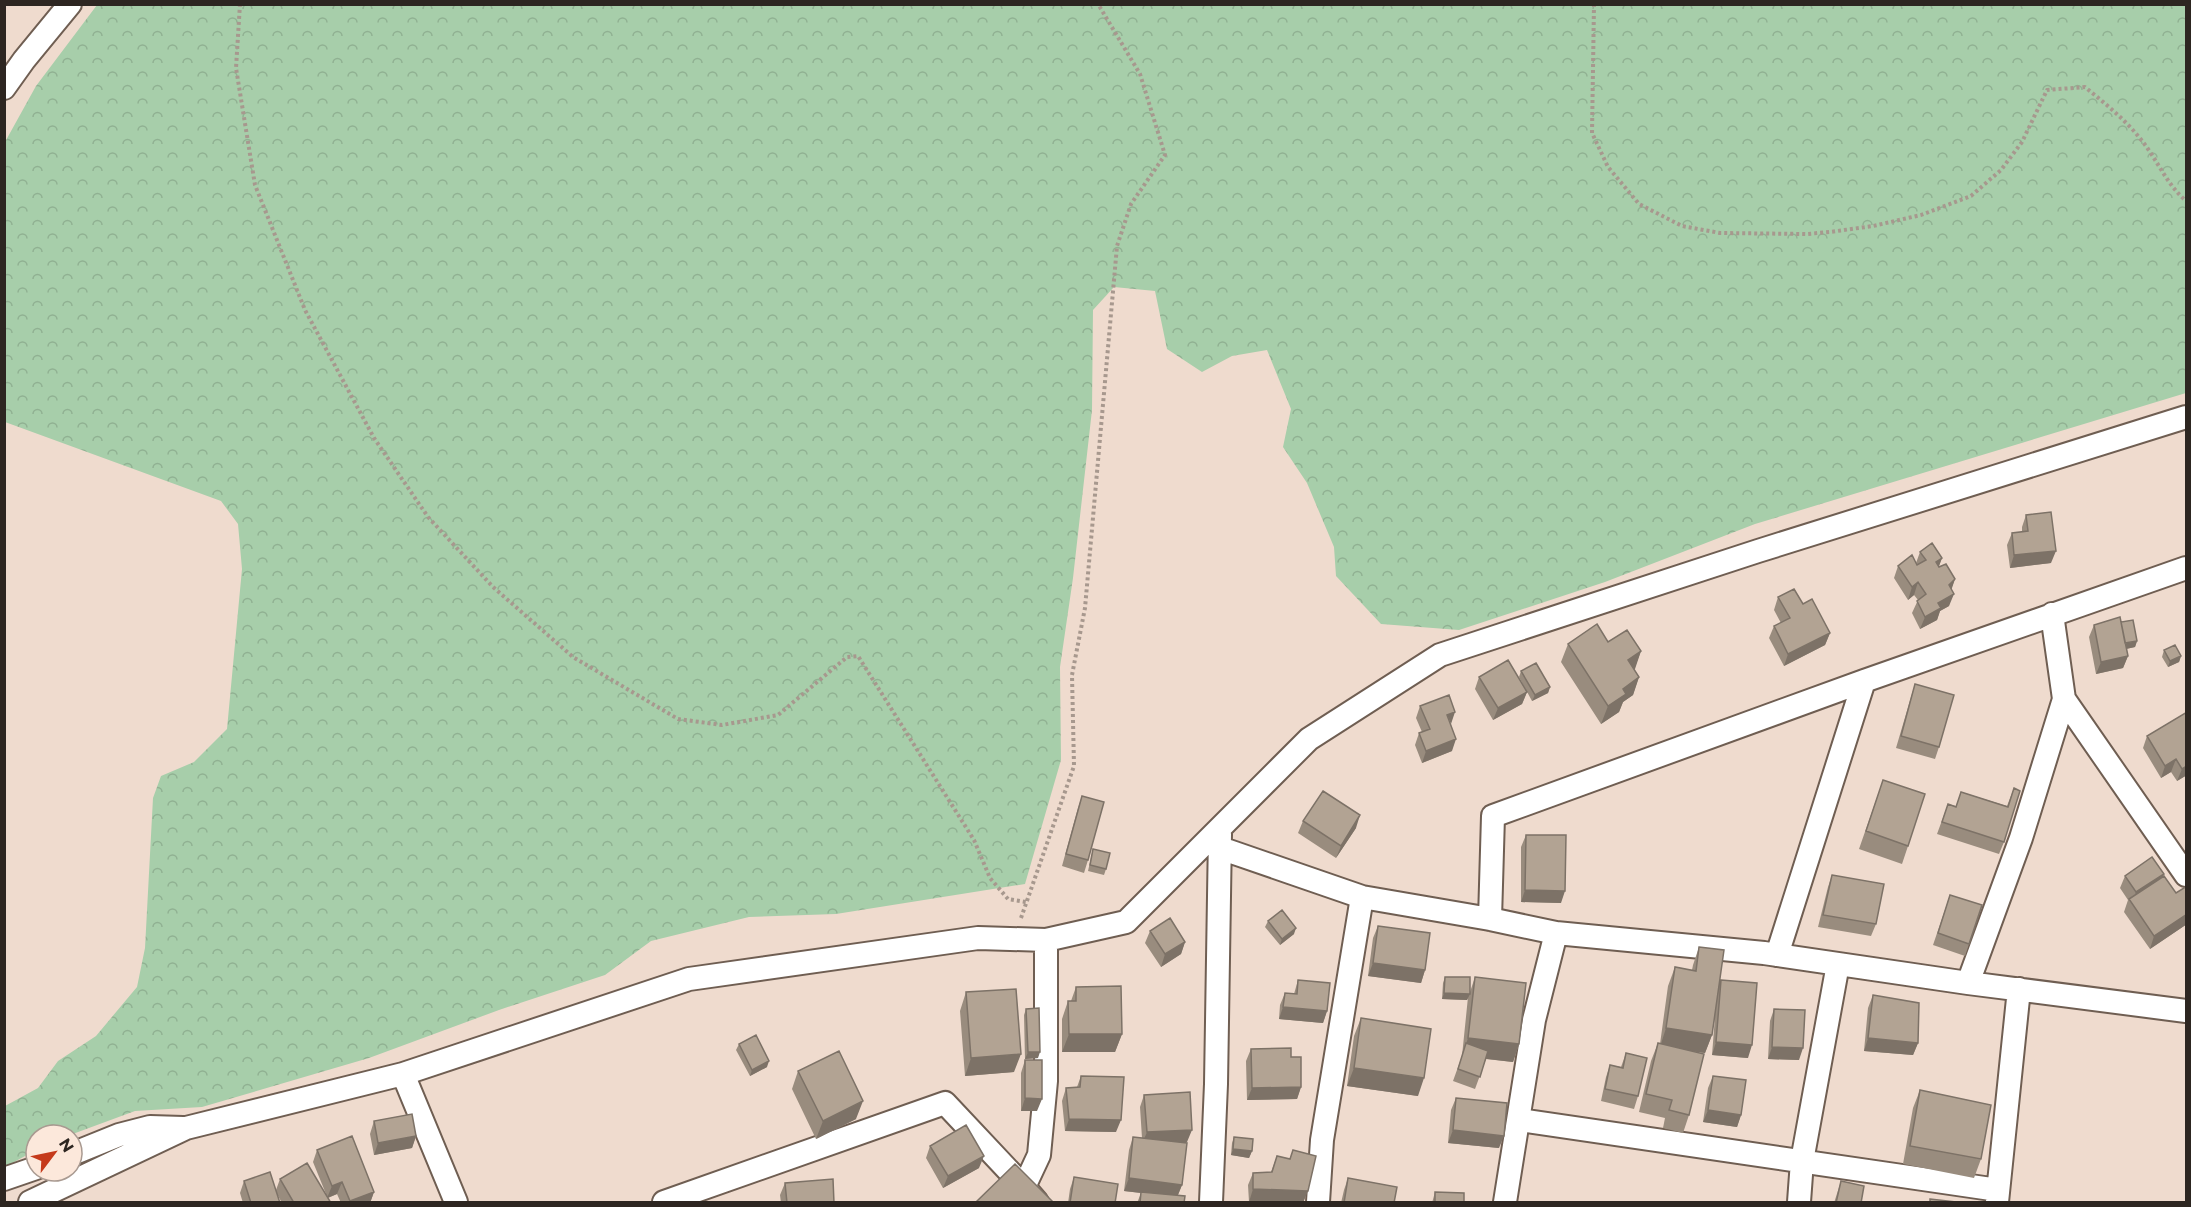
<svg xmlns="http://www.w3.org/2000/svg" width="2191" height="1207" font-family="Montserrat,sans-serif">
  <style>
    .forest { fill: url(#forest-crowns) }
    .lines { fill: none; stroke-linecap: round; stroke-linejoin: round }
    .minor-casing { stroke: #6f5e52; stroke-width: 26 }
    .path { stroke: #a7988e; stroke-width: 4; stroke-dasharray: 3 3; stroke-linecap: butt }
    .minor { stroke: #fff; stroke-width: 22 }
    .wall { fill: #998c7e }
    .shaded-wall { fill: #7d7267 }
    .building { fill: #b2a393; stroke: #7d7267; stroke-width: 1.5 }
  </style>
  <defs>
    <pattern id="forest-crowns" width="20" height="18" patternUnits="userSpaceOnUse" patternTransform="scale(1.5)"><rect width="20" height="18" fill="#a7ceaa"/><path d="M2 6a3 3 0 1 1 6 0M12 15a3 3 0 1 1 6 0" fill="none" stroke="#90b192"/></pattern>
  </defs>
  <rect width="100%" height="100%" fill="#efdbce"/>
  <path class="forest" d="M97,5H2186V393L1755,524L1605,582L1459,630L1381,624L1336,576L1334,547L1307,483L1283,447L1291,409L1267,350L1232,356L1202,372L1167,349L1155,291L1114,287L1093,310L1092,410L1073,578L1060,667L1061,760L1025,884L836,914L749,917L651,941L605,975L499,1010L369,1058L202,1107L135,1111L70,1135H36V1150L5,1167V1106L38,1088L58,1061L96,1036L137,987L145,948L153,798L161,776L194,762L227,729L242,569L238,524L221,501L5,422V142L36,86Z"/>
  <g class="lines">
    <g class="minor-casing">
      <path id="minor" d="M4,88L24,60L70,4
        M2052,614L2064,699L2186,875
        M1220,848L1362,897L1490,919L1556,933L1764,953L1968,983L2186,1011
        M1490,919L1493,816L1864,681L2186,568
        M1777,955L1864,681
        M1968,983L2021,838L2064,699
        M403,1074L456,1202
        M1519,1120L1998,1190
        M72,1154L119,1135L150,1127L183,1128
        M4,1179L36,1168
        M1024,1187L1039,1155L1046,1081V940
        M30,1202L186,1128L403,1074L689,979L978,938L1046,940L1126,922L1309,739L1440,655L1758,551L2186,417
        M664,1202L945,1103L1024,1187L1037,1202
        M1211,1202L1216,1084L1220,834
        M1318,1202L1322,1140L1362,897
        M1505,1202L1534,1020L1556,933
        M1799,1202L1802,1161L1838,964
        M1997,1202L2019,989"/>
    </g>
    <path class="path" d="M240,4L236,68L255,185L305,310L374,438L428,517L493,587L573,657L678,719L722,725L778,715L847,657L858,656L974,840L990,878L1008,899L1026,902
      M1594,4L1592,133L1608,167L1639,204L1682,226L1720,233L1807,234L1830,232L1873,226L1921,215L1971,196L2001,170L2022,142L2047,90L2085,87C2108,106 2131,124 2148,149C2161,168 2169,186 2186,201
      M1021,918L1074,766L1072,675L1085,608L1117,246L1131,204L1165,155L1140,74L1098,4"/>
    <use href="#minor" class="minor"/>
  </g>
  <path class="wall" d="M2026,515L2051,563L2010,568L2007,545L2012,533L2022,532V527Z
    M1920,552L1942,558L1939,566L1955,579L1951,589L1949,606L1940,611L1937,620L1920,629L1912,613L1918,600L1914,595L1908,600L1894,578L1898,566L1916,563Z
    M1778,597L1803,604L1830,633L1825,645L1784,666L1769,638L1774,626L1781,623L1774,610Z
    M2121,622L2137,641L2135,647L2126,649L2128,656L2123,668L2096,674L2089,637L2094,625Z
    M1608,642L1641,651L1634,669L1639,677L1633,695L1623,702L1619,712L1601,724L1561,662L1568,644Z
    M2164,650L2181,656L2179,662L2168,667L2162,657Z
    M1521,671L1550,687L1548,693L1532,701L1519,677Z
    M1479,677L1527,692L1522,704L1493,720L1475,689Z
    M1915,684L1939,747L1935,759L1896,748L1911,697Z
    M1420,706L1451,724L1452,751L1422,763L1415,745L1419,733L1422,732L1416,718Z
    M2187,712V775L2177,781L2171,772L2161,778L2143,748L2147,736Z
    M1883,780L1908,846L1902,864L1859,849Z
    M2014,788L2004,842L1999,854L1937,834L1948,804L1956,806L1961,792L2007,806Z
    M1082,796L1088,860L1084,873L1062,866L1078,808Z
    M1303,821L1356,828L1336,858L1298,833Z
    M1526,835L1561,903L1521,902V847Z
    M1093,849L1106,869L1104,875L1088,871Z
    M1832,875L1876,924L1871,936L1818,927L1828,887Z
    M2125,876H2163L2176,893L2187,886V924L2150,949L2124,912L2128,900L2120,888Z
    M1950,895L1969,944L1965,956L1933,945Z
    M1268,921L1294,934L1280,945L1265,927Z
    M1378,926L1425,970L1421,983L1368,976L1373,938Z
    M1150,931L1185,942L1181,954L1161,967L1145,943Z
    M1699,947L1719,985L1721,980L1748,1058L1712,1055L1715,1017L1712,1035L1705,1053L1689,1051V1115L1683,1133L1663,1128L1665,1118L1639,1112L1651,1061L1658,1043L1660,1044L1668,986L1675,967L1692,970L1693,965Z
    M1445,977L1470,992L1475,977L1519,1044L1513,1062L1486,1059L1475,1089L1453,1081L1462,1056L1468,997L1467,1000L1442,999L1443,983Z
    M1298,980L1327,1011L1323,1023L1279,1019L1280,1005L1285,993L1294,994Z
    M1076,987L1122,1034L1115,1052H1062V1019L1068,1001H1071Z
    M966,992L1014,1072L965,1076L960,1011Z
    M1873,995L1918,1043L1913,1055L1864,1051L1868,1008Z
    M1026,1009L1038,1058L1025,1059L1024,1015Z
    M1774,1009L1799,1060L1768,1059L1770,1021Z
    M1361,1018L1418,1096L1347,1086L1354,1036Z
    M739,1044L767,1067L750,1076L736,1050Z
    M1251,1049L1291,1057L1301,1087L1297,1099L1247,1100L1246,1061Z
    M1626,1053L1638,1096L1634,1109L1601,1101L1606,1077L1610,1065L1621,1067Z
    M1025,1060L1037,1111H1021V1073Z
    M798,1071L856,1119L816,1139L792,1089Z
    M1081,1076L1116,1132L1065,1131L1062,1101L1066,1088L1077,1087Z
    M1713,1076L1741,1115L1737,1127L1703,1122L1708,1088Z
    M1920,1090L1981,1159L1974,1178L1903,1164L1913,1108Z
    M1144,1095L1187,1142H1177L1182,1185L1178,1195L1184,1203H1137L1141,1193L1124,1191L1129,1150L1133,1137L1142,1138L1140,1107Z
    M1456,1098L1499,1148L1448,1143L1451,1110Z
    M374,1121L416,1136L412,1148L374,1155L370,1134Z
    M1234,1137L1252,1151L1249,1158L1231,1155L1232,1143Z
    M930,1146L979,1168L943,1188L926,1158Z
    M317,1150L374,1192L370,1203H341L337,1194L328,1198L331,1203H282L277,1194L280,1203H243L240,1193L244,1181L276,1190L280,1179L326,1194L313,1162Z
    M1293,1150L1303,1203L1249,1202L1248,1185L1253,1173L1271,1172L1277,1156L1290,1159Z
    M1074,1177L1115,1203H1068L1070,1189Z
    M1348,1178L1394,1203H1341L1344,1190Z
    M1841,1181L1860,1202L1861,1203H1834Z
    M785,1183L834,1203H781L780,1195Z
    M1435,1192L1464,1203H1432Z"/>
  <path class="shaded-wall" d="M2056,551L2051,563L2010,568L2014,555Z
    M1942,558L1937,571L1936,562Z
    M1955,579L1951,591L1949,585Z
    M1918,582L1914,595L1908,600L1912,587Z
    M1954,594L1949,606L1940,611L1937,620L1920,629L1925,617L1938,603Z
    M1830,633L1825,645L1784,666L1788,654Z
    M2137,641L2135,647L2121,650L2123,644Z
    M1641,651L1635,669L1622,679L1628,660Z
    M2128,656L2123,668L2096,674L2101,662Z
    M2181,656L2179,662L2168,667L2170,661Z
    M1639,677L1633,695L1623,702L1619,712L1601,724L1608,706L1623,689Z
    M1550,687L1548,693L1532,701L1535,695Z
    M1527,692L1522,704L1493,720L1498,708Z
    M1455,712L1451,724L1447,715Z
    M1456,739L1452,751L1422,763L1426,751Z
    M2176,759L2171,772L2161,778L2165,766Z
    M2187,766V775L2177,781L2182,769Z
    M1360,815L1356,828L1336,858L1341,846Z
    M2164,874L2159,886L2132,904L2136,892Z
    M1525,890L1565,891L1561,903L1521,902Z
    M2187,914V924L2150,949L2154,936Z
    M1296,928L1294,934L1280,945L1282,939Z
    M1185,942L1181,954L1161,967L1165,954Z
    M1373,963L1425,970L1421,983L1368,976Z
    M1444,993L1470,994L1467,1000L1442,999Z
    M1283,1007L1327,1011L1323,1023L1279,1019Z
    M1666,1028L1712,1035L1705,1053L1660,1047Z
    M1069,1034H1122L1115,1052H1062Z
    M1468,1038L1519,1044L1513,1062L1462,1056Z
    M1868,1038L1918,1043L1913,1055L1864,1051Z
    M1716,1042L1752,1045L1748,1058L1712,1055Z
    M1772,1047L1803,1048L1799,1060L1768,1059Z
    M1028,1052H1040L1038,1058L1025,1059Z
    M1021,1054L1014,1072L965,1076L971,1058Z
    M769,1061L767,1067L750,1076L752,1070Z
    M1354,1068L1424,1078L1418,1096L1347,1086Z
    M1301,1087L1297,1099L1247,1100L1252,1088Z
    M1025,1098L1042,1099L1037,1111H1021Z
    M863,1101L856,1119L816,1139L823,1121Z
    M1708,1110L1741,1115L1737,1127L1703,1122Z
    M1069,1119L1121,1120L1116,1132L1065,1131Z
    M1192,1130L1187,1142L1142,1144L1147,1132Z
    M1453,1130L1504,1136L1499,1148L1448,1143Z
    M416,1136L412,1148L374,1155L378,1143Z
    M1233,1149L1252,1151L1249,1158L1231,1155Z
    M984,1156L979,1168L943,1188L948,1176Z
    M1129,1178L1182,1185L1177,1197L1124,1191Z
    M342,1182L337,1194L327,1198L332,1186Z
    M1253,1189L1308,1191L1303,1203L1249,1202Z
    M374,1192L370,1203H349L350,1201Z"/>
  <path class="building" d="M2051,512L2056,551L2014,555L2012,533L2028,531L2026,515Z
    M1932,543L1942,558L1936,562L1939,567L1946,564L1955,579L1949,585L1954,594L1938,603L1941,608L1925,617L1917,601L1926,594L1918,582L1912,587L1898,566L1912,555L1917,565L1926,560L1920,552Z
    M1794,589L1803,604L1812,599L1830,633L1788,654L1774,626L1790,618L1778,597Z
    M2120,617L2128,656L2101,662L2094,625Z
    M2133,620L2137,641L2125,643L2121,622Z
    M1597,624L1608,642L1627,630L1641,651L1628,660L1639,677L1623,689L1626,694L1608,706L1568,644Z
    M2175,645L2181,656L2170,661L2164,650Z
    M1508,660L1527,692L1498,708L1479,677Z
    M1536,663L1550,687L1535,695L1521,671Z
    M1915,684L1954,695L1939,747L1901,736Z
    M1449,695L1455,712L1447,715L1456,739L1426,751L1419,733L1430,729L1420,706Z
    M2187,712V766L2182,769L2176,759L2165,766L2147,736Z
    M1883,780L1925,794L1908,846L1866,831Z
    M2014,788L2020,791L2004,842L1942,822L1948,804L1956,807L1961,792L2008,807Z
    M1323,791L1360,815L1341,846L1303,821Z
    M1082,796L1104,802L1088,860L1066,854Z
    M1526,835H1566L1565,891L1525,890Z
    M1093,849L1110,853L1106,869L1090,865Z
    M2152,857L2164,874L2136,892L2125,876Z
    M1832,875L1884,884L1876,924L1823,915Z
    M2164,876L2176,893L2187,886V914L2154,936L2129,899Z
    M1950,895L1982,905L1969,944L1938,933Z
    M1282,910L1296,928L1282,939L1268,921Z
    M1170,918L1185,942L1165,954L1150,931Z
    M1378,926L1430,933L1425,970L1373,963Z
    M1699,947L1724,950L1712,1035L1666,1028L1675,967L1696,971Z
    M1445,977H1470V994L1444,993Z
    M1475,977L1526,983L1519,1044L1468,1038Z
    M1298,980L1330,983L1327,1011L1283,1007L1285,993L1297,994Z
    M1721,980L1757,983L1752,1045L1716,1042Z
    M1121,986L1122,1034H1069L1068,1001H1076V987Z
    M1016,989L1021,1054L971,1058L966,992Z
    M1873,995L1919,1003L1918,1043L1868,1038Z
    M1039,1008L1040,1052H1028L1026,1009Z
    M1774,1009L1805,1010L1803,1048L1772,1047Z
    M1361,1018L1431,1029L1424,1078L1354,1068Z
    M756,1035L769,1061L752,1070L739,1044Z
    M1466,1043L1488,1051L1480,1077L1458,1069Z
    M1658,1043L1704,1054L1689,1115L1669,1110L1672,1100L1646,1094Z
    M1291,1048V1057H1301V1087L1252,1088L1251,1049Z
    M839,1051L863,1101L823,1121L798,1071Z
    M1626,1053L1647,1058L1638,1096L1605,1089L1610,1065L1623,1068Z
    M1025,1060H1042V1099L1025,1098Z
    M1081,1076L1124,1077L1121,1120L1069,1119L1066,1088L1080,1087Z
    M1713,1076L1746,1080L1741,1115L1708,1110Z
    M1920,1090L1991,1105L1981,1159L1910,1146Z
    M1190,1092L1192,1130L1147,1132L1144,1095Z
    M1456,1098L1507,1103L1504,1136L1453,1130Z
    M412,1114L416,1136L378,1143L374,1121Z
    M966,1125L984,1156L948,1176L930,1146Z
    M352,1136L374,1192L350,1201L342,1182L332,1186L317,1150Z
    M1133,1137L1187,1143L1182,1185L1129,1178Z
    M1234,1137L1253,1139L1252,1151L1233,1149Z
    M1293,1150L1316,1156L1308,1191L1253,1189V1173L1272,1172L1277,1156L1290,1159Z
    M307,1163L331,1203H294L280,1179Z
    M1015,1164L1054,1203H975Z
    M270,1172L280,1203H251L244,1181Z
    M1074,1177L1118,1184L1115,1203H1070Z
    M1348,1178L1397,1187L1394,1203H1344Z
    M833,1179L834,1203H787L785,1183Z
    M1841,1181L1864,1186L1861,1203H1836Z
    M1141,1192L1185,1196L1184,1203H1140Z
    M1435,1192L1464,1193V1203H1435Z
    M1930,1199L1965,1203H1930Z"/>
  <rect width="2191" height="1207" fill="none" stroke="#2d2621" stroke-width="12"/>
  <g transform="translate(54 1153) rotate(58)"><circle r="28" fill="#fce8db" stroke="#a99a91" stroke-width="1.5"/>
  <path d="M0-4.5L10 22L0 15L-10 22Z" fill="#c53a1b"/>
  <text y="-9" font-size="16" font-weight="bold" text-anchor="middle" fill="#2d2621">N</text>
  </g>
</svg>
